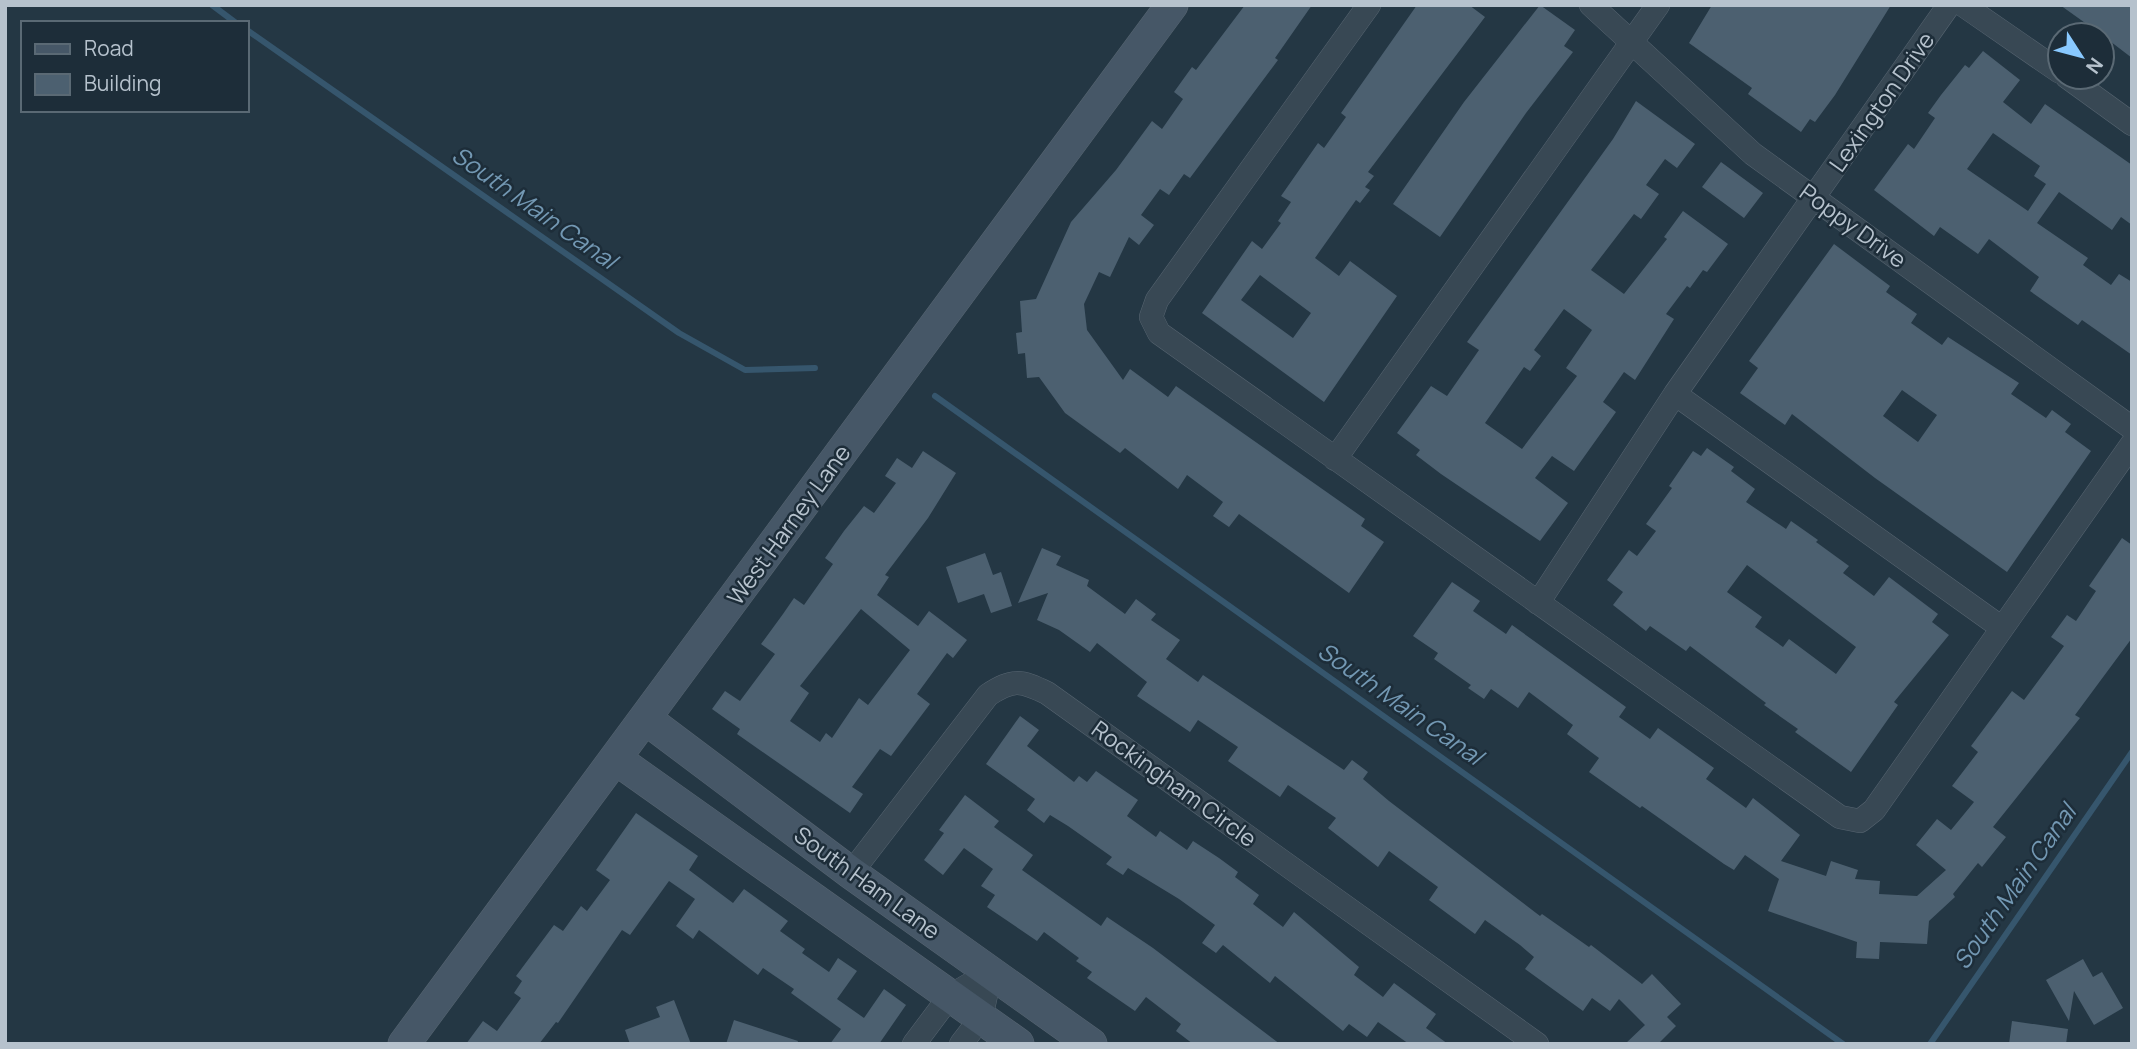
<svg xmlns="http://www.w3.org/2000/svg" width="2137" height="1049" font-family="Manrope,sans-serif">
  <style>
    .lines { fill: none; stroke-linecap: round; stroke-linejoin: round }
    .stream { stroke: #36566d; stroke-width: 6 }
    .building { fill: #4c6070; fill-rule: evenodd }
    .minor-casing { stroke: #576571; stroke-width: 24 }
    .secondary-casing { stroke: #576571; stroke-width: 33 }
    .minor { stroke: #384854; stroke-width: 23 }
    .secondary { stroke: #465767; stroke-width: 32 }
    .labels { text-anchor: middle; stroke-width: 5; stroke-linejoin: round; paint-order: stroke }
    .street-label { font-size: 23px; fill: #b6c2cd; stroke: #1d2d39 }
    .water-label { font-size: 24px; font-style: italic; fill: #7398b3; stroke: #1d2d39 }
  </style>
  <rect width="100%" height="100%" fill="#243744"/>
  <g class="lines">
    <path class="stream" d="M212,5L236,23
      M247,30L679,333L745,370L815,368
      M935,396L1843,1044
      M1930,1044L2132,752"/>
  </g>
  <path class="building" d="M1245,5H1312L1275,58L1278,60L1190,178L1184,174L1169,195L1160,189L1141,215L1154,225L1139,245L1129,237L1110,277L1099,272L1084,304L1087,330L1123,380L1130,369L1168,397L1176,386L1365,519L1361,526L1384,542L1349,593L1239,514L1229,527L1213,516L1223,502L1187,475L1178,489L1125,448L1120,453L1065,413L1039,377L1027,378L1025,353L1018,354L1016,333L1022,332L1020,301L1036,299L1071,222L1116,170L1152,121L1162,129L1183,99L1174,92L1192,67L1196,70Z
    M1417,5H1469L1485,17L1368,172L1374,176L1365,187L1370,190L1360,203L1356,200L1315,258L1339,276L1350,261L1397,296L1324,402L1202,313L1252,241L1262,249L1281,223L1278,221L1291,202L1281,196L1318,143L1324,148L1346,117L1341,113ZM1260,275L1311,313L1293,338L1241,300Z
    M1540,5L1575,30L1564,46L1573,52L1526,113L1440,237L1393,204L1464,102Z
    M1712,5H1891L1835,95L1815,122L1810,119L1801,132L1748,94L1752,88L1689,43Z
    M2060,5H2132V58L2102,35Z
    M1983,51L2020,80L2003,102L2031,124L2045,104L2132,165V225L2121,217L2112,230L2059,192L2037,223L2088,258L2083,265L2111,285L2119,274L2132,282V355L2082,320L2078,325L2030,291L2039,277L1989,239L1978,254L1940,227L1934,236L1874,190L1908,144L1914,149L1935,118L1928,113L1941,95L1965,65L1969,68ZM1993,133L2040,166L2034,176L2046,184L2028,211L1967,169Z
    M1636,101L1695,144L1677,168L1665,159L1646,185L1659,194L1641,219L1634,214L1591,270L1624,294L1667,239L1664,237L1683,211L1728,244L1707,272L1703,270L1690,288L1687,286L1666,314L1674,319L1635,380L1624,372L1603,402L1616,412L1574,471L1552,456L1535,478L1568,503L1540,541L1441,474L1416,455L1420,450L1397,433L1431,386L1447,396L1479,350L1467,342L1613,139ZM1564,309L1592,330L1566,368L1577,376L1522,449L1485,423L1524,367L1530,371L1541,356L1534,350Z
    M1721,162L1763,193L1744,218L1702,187Z
    M1834,244L1890,286L1886,292L1917,314L1911,323L1942,345L1948,337L2019,383L2011,394L2046,418L2052,410L2071,424L2065,432L2091,451L2007,572L1875,478L1792,414L1785,425L1740,393L1758,368L1749,361ZM1902,390L1937,415L1918,442L1883,416Z
    M1707,448L1734,467L1731,471L1755,489L1746,502L1786,529L1791,521L1818,540L1816,542L1849,566L1843,573L1874,596L1889,577L1938,614L1932,622L1949,635L1894,702L1898,705L1851,772L1795,732L1798,729L1764,705L1766,703L1690,646L1686,651L1650,626L1646,631L1613,605L1623,592L1607,580L1629,550L1637,556L1656,531L1646,524L1672,488L1669,486L1693,451L1701,456ZM1747,565L1856,647L1836,674L1789,639L1783,647L1755,627L1762,617L1727,592Z
    M923,451L956,473L928,518L885,575L889,577L877,595L918,626L929,611L967,640L953,658L947,653L917,694L930,704L891,756L880,749L852,787L863,794L850,813L737,734L740,729L712,709L725,691L740,701L775,654L761,644L783,614L794,598L804,605L833,564L825,558L844,531L864,506L874,513L896,483L885,476L897,458L912,468ZM861,609L910,650L868,705L859,698L832,738L826,733L820,742L790,721L809,693L800,686Z
    M2122,538L2132,545V638L2075,715L2080,718L1993,827L2006,837L1982,867L1978,863L1953,894L1955,897L1929,921L1927,944L1880,942L1879,959L1856,958L1857,942L1768,911L1779,879L1745,855L1734,870L1724,864L1642,806L1640,808L1589,772L1599,758L1567,734L1573,725L1529,692L1518,708L1491,689L1484,699L1468,688L1471,685L1434,659L1438,653L1413,636L1452,582L1480,601L1473,611L1506,634L1512,625L1626,707L1619,717L1650,739L1658,728L1714,768L1706,779L1746,808L1753,798L1800,835L1781,861L1826,876L1831,861L1858,870L1855,879L1880,881L1879,894L1917,896L1946,870L1916,845L1937,819L1951,830L1974,802L1952,786L1978,752L1971,746L2012,691L2024,700L2064,646L2051,637L2067,615L2076,621L2096,591L2089,586Z
    M1042,548L1061,556L1056,565L1089,580L1087,586L1125,614L1136,599L1156,614L1151,620L1180,640L1166,659L1198,682L1203,675L1344,770L1352,760L1368,772L1363,779L1389,801L1540,916L1542,914L1589,947L1591,945L1642,984L1652,974L1681,1004L1667,1017L1676,1026L1658,1044H1625L1645,1025L1619,999L1610,1011L1592,998L1583,1011L1525,969L1534,957L1520,945L1485,920L1475,934L1429,900L1438,887L1389,851L1378,867L1328,828L1336,818L1288,785L1280,797L1228,761L1238,747L1198,720L1190,732L1137,696L1147,682L1097,643L1090,652L1059,630L1037,620L1048,593L1018,603Z
    M985,553L993,575L1001,572L1012,606L991,613L984,594L958,603L946,567Z
    M1020,716L1039,730L1027,746L1044,759L1074,782L1079,776L1087,782L1096,771L1119,787L1138,800L1127,816L1156,837L1160,831L1187,850L1193,841L1219,858L1238,872L1235,877L1259,895L1253,904L1283,927L1294,912L1359,967L1354,975L1383,997L1394,983L1436,1014L1426,1028L1448,1044H1409L1378,1022L1367,1037L1349,1024L1343,1031L1275,976L1270,983L1223,945L1216,953L1202,943L1215,925L1179,899L1128,868L1123,875L1106,864L1112,857L1068,826L1050,815L1044,823L1027,810L1035,799L986,764Z
    M965,795L999,821L994,827L1033,855L1022,870L1101,926L1107,917L1153,948L1280,1044H1193L1176,1031L1181,1024L1146,997L1135,1011L1087,978L1092,972L1076,961L1079,958L1044,932L1037,941L987,907L995,895L981,886L993,869L964,848L943,875L924,860L944,833L939,830Z
    M636,813L698,856L689,870L733,903L744,889L788,921L780,931L805,949L802,953L829,972L838,958L857,971L837,999L864,1018L884,989L906,1005L879,1044H830L841,1029L791,993L794,989L763,968L758,975L699,930L693,939L676,926L695,899L669,881L630,935L622,930L558,1023L556,1022L539,1044H466L483,1021L497,1031L521,998L514,993L522,981L516,976L554,925L563,931L581,906L587,911L610,880L596,870Z
    M2083,959L2093,977L2102,972L2123,1008L2094,1025L2074,991L2069,1021L2046,980Z
    M674,1000L691,1044H630L625,1030L660,1017L656,1007Z
    M734,1020L798,1041L797,1044H726Z
    M2012,1021L2068,1029L2066,1044H2009Z"/>
  <g class="lines">
    <g class="minor-casing">
      <path id="minor" d="M1369,5L1157,300L1151,317L1159,333L1840,817L1860,821L1874,810L2132,444
        M1591,5L1753,154L2132,428
        M1963,5L2060,72
        M2067,77L2132,124
        M1675,394L2002,628
        M1335,459L1658,5
        M1538,603L1675,394L1949,5
        M851,873L988,695C1013,679 1020,680 1047,693L1537,1044
        M914,1044L950,996L991,972
        M961,1044L981,1018L991,972"/>
    </g>
    <g class="secondary-casing">
      <path id="secondary" d="M646,719L851,873L1091,1044
        M616,759L1018,1044
        M404,1044L1172,5"/>
    </g>
    <use href="#minor" class="minor"/>
    <use href="#secondary" class="secondary"/>
  </g>
  <g class="labels">
    <g class="street-label">
      <text transform="translate(1882 102) rotate(-55)" y="8">Lexington Drive</text>
      <text transform="translate(1853 226) rotate(36)" y="8">Poppy Drive</text>
      <text transform="translate(789 525) rotate(-54)" y="8">West Harney Lane</text>
      <text transform="translate(1174 784) rotate(36)" y="8">Rockingham Circle</text>
      <text transform="translate(867 883) rotate(36)" y="8">South Ham Lane</text>
    </g>
    <g class="water-label">
      <text transform="translate(534 208) rotate(35)" y="8">South Main Canal</text>
      <text transform="translate(1400 704) rotate(35)" y="8">South Main Canal</text>
      <text transform="translate(2015 887) rotate(-55)" y="8">South Main Canal</text>
    </g>
  </g>
  <rect width="2137" height="1049" fill="none" stroke="#b6c2cd" stroke-width="14"/>
  <rect x="21" y="21" width="228" height="91" fill="#1d2d39" stroke="#5a6974" stroke-width="2"/>
  <rect x="35" y="44" width="35" height="10" fill="#465767" stroke="#5a6974" stroke-width="2"/>
  <text x="84" y="56" font-size="21" fill="#b6c2cd">Road</text>
  <rect x="35" y="74" width="35" height="21" fill="#4c6070" stroke="#5a6974" stroke-width="2"/>
  <text x="84" y="91" font-size="21" fill="#b6c2cd">Building</text>
  <g transform="translate(2081 56) rotate(126)"><circle r="33" fill="#1d2d39" stroke="#5a6974" stroke-width="2"/>
  <path d="M0-5L12 26L0 18L-12 26Z" fill="#89c9ff"/>
  <text y="-10" font-size="19" font-weight="bold" text-anchor="middle" fill="#b6c2cd">N</text>
  </g>
</svg>
